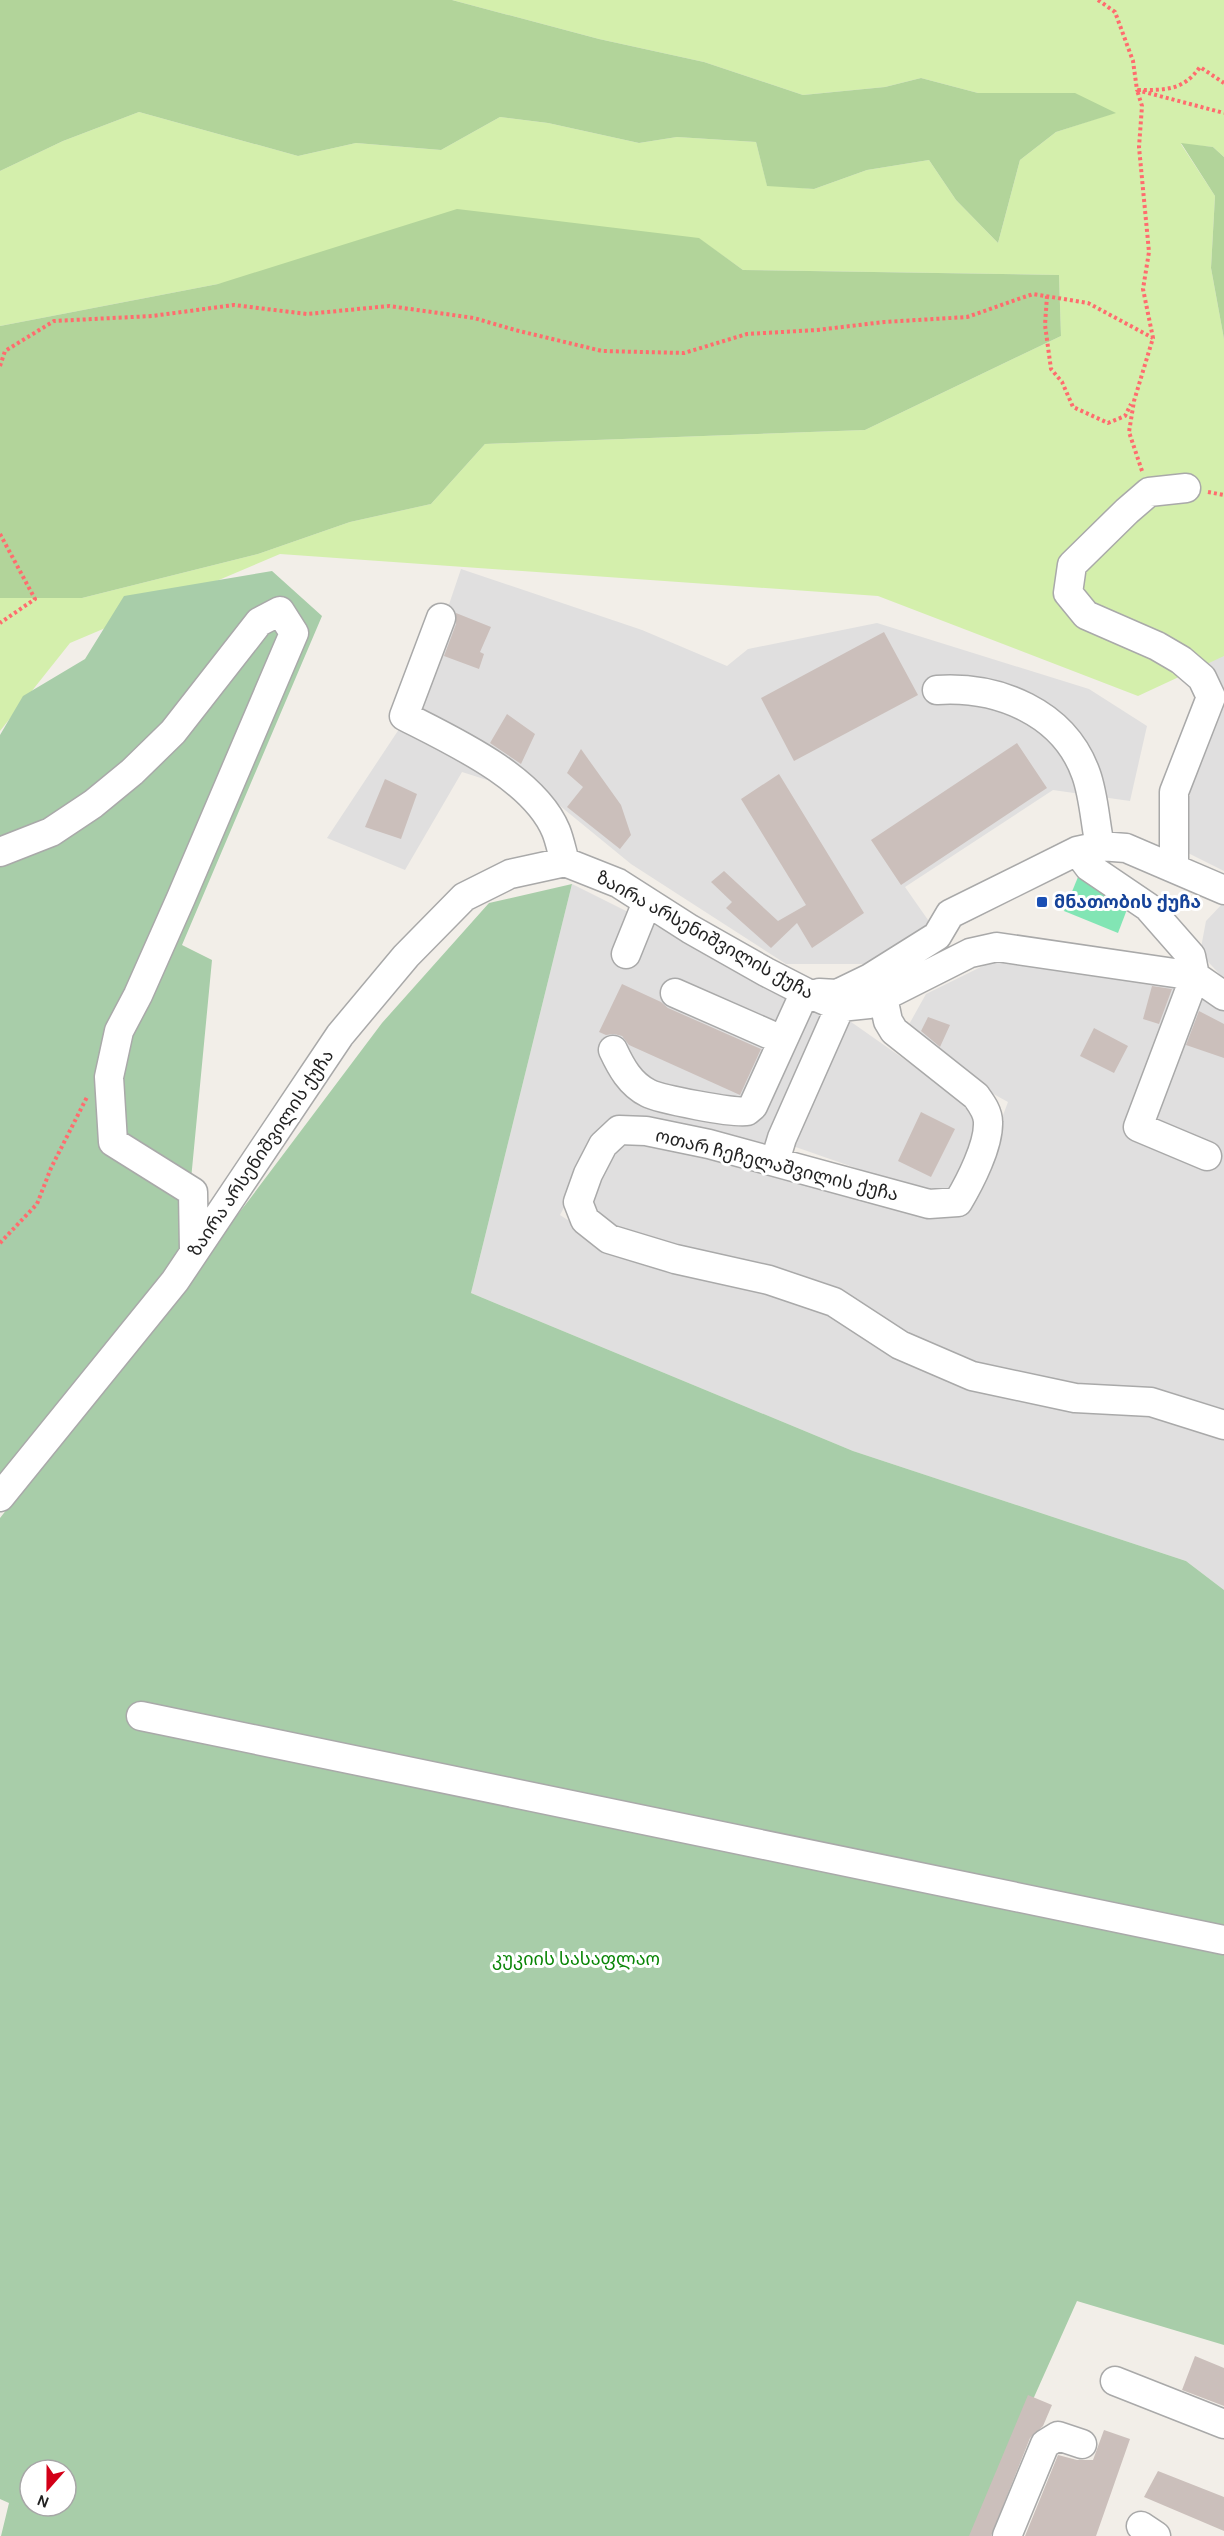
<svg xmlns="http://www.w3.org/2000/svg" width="1224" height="2536" font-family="Karla,'Noto Sans Georgian',sans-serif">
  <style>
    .residential { fill: #e0dfdf }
    .grass { fill: #d4efac }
    .forest { fill: #b2d49a }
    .cemetery { fill: #a8cda9; fill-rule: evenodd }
    .pitch { fill: #82e5b4 }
    .building { fill: #cbbfbb }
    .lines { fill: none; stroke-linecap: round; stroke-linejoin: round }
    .minor-casing { stroke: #a9a9a9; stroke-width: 31 }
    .path { stroke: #ff6c6e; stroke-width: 4; stroke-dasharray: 3 3; stroke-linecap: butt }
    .minor { stroke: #fff; stroke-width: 28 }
    .transit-dot { fill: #1a4fb4; stroke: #fff; stroke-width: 2 }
    .labels { text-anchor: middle; stroke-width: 6; stroke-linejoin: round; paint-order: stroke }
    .transit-label { font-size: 18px; font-weight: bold; fill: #164399; stroke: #fff; text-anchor: start }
    .street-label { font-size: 18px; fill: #222; stroke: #fff }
    .park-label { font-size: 18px; fill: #098506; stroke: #fff }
  </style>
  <rect width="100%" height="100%" fill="#f2eee8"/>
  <path class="residential" d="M1119,531L1224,563V871L1184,851L1180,842L1199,747L1217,717Z
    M461,569L642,630L727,666L748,649L877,623L1089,689L1147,726L1130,801L1053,790L905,887L935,930L878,964H786L631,864L554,801L462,772L405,870L327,838L415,705Z
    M572,884L829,1012L771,1154L612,1117L560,1215L610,1247L803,1300L865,1333L1224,1435V1590L1186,1561L853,1451L471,1293Z
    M1224,902V979L1200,953L1206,921Z
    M997,959L1180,984L1224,1008V1414L964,1365L610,1225L591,1208L608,1155L621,1144H676L916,1210L965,1215L1008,1102L948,1069L907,1028L926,994Z
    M844,1017L981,1113L955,1192L939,1197L787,1144Z"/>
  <path class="grass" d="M452,0H1224V157L1213,147L1181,144L1215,196L1211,268L1224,339V656L1138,696L878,596L280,554L70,643L0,731V598H82L258,554L350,522L431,504L485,444L865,430L1061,336L1059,275L743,270L698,238L218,284L0,326V171L63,141L139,112L298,156L356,143L441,150L500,117L548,123L639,143L677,137L756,142L767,185L814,189L867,170L929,160L956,200L998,243L1020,160L1056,132L1114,113L1018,94L978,93L921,78L885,87L803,95L704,62L599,39Z"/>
  <path class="forest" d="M0,0H452L599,39L704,62L803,95L885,87L921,78L978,93H1075L1116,113L1056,132L1020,160L998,243L956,200L929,160L867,170L814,189L767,186L756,142L677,137L639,143L548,123L500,117L441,150L356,143L298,156L139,112L63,141L0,171Z
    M1181,143L1213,147L1224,157V339L1211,268L1215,196Z
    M457,209L699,238L743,270L1059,275L1061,336L865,430L485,444L431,504L350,522L258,554L82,598H0V326L218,284Z"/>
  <path class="cemetery" d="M272,571L322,616L182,945L212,960L183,1263L0,1480V735L23,696L85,659L124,596Z
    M572,884L471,1293L853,1451L1186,1561L1224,1590V2345L1077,2301L972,2536H1L9,2503L0,2499V1518L249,1200L382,1023L489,903ZM30,2470H66V2506H30Z"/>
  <path class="pitch" d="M1078,877L1131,899L1118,933L1064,911Z"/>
  <path class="building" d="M456,613L491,627L480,652L484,654L479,669L444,656L456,624Z
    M884,632L918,695L794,761L761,698Z
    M507,714L535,734L521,764L490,743Z
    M1017,743L1047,788L901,885L871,840Z
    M581,749L621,805L631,835L620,849L567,807L583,787L567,773Z
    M779,774L864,913L812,948L797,923L771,948L726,908L732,902L711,882L724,871L778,921L806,905L741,799Z
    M385,779L417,794L401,839L365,827Z
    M622,984L661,1002L668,1008L761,1049L740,1095L629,1045L622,1036L614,1034L606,1035L599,1032Z
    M1152,986L1172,989L1159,1024L1143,1019Z
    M1199,1011L1224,1024V1058L1186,1045Z
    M928,1017L950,1025L940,1047L921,1031Z
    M1094,1028L1128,1046L1114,1073L1080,1056Z
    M921,1112L955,1129L931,1177L898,1161Z
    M1195,2356L1224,2368V2406L1182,2390Z
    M1028,2395L1052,2405L1043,2426L1030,2438L991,2536H969Z
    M1104,2430L1130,2439L1096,2536H1025L1058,2455L1077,2460H1093Z
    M1158,2471L1224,2497V2531L1144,2497Z"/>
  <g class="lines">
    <g class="minor-casing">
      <path id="minor" d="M441,618L404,716C453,741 534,778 556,831C560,841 562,852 565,862
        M937,690C998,686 1064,712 1086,774C1094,796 1095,823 1100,846
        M1077,851L1089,867L1148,907L1191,956L1195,976L1138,1127L1207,1156
        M0,852L51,832L93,804L132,772L173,732L259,622L280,611L294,633L181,898L138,995L119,1031L109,1077L113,1142L193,1192L194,1251
        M1174,868V792L1211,697L1202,678L1181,660L1157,646L1086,615L1068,593L1072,565L1127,511L1149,492L1186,488
        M626,954L647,902
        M675,993L782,1040
        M819,993L837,994L870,978L937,936L950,914L1077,851L1100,846L1126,848L1224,890
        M883,997L888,1021L894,1031L976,1096C981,1103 988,1112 988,1122C989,1145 970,1182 958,1202L929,1204L709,1144L646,1131L619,1130L603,1145L588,1174L578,1202L585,1220L609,1239L675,1259L769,1280L834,1302L900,1345L972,1376L1075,1398L1151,1402L1224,1425
        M613,1050C621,1067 630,1084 648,1093C659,1099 736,1114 747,1111L753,1106L805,992
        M775,1161L782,1138L840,1007
        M0,1497L175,1281L340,1035L406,956L464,897L510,874L565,862L618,883L690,929L766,972L805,992L840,1007L869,1004L970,953L997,947L1195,976L1224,996
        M141,1716L1224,1940
        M1115,2381L1224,2424
        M1141,2526L1156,2536
        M1007,2536L1045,2444L1058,2436L1082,2444"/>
    </g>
    <path class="path" d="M1098,0L1115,12L1133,61L1137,90L1224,113
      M1047,296L1045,325L1051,369L1062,382L1073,407L1108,423L1125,416L1131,404
      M0,366L5,351L54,321L152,316L234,305L307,314L389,306L474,318L515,330L602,351L684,353L747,334L817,330L884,322L967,317L1033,294L1088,303L1153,338
      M1142,471L1129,432L1134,401L1153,338L1143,289L1149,252L1139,147L1142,106L1137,90C1165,90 1183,91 1200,67L1224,83
      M1208,492L1224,495
      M0,534L35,599L0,623
      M0,1243L37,1204L51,1168L87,1097"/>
    <use href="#minor" class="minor"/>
  </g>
  <rect class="transit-dot" x="1036" y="896" width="12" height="12" rx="3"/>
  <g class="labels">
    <g class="transit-label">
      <text x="1054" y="908">მნათობის ქუჩა</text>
    </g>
    <g class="street-label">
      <text transform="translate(705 935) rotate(29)" y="6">ზაირა არსენიშვილის ქუჩა</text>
      <text transform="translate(261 1153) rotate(-56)" y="6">ზაირა არსენიშვილის ქუჩა</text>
      <text transform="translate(777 1165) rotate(14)" y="6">ოთარ ჩეჩელაშვილის ქუჩა</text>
    </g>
    <g class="park-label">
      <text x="576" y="1965">კუკიის სასაფლაო</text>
    </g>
  </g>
  <g transform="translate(48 2488) rotate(201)"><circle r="28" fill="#ffffff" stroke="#a7a7a7" stroke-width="1.5"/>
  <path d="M0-4.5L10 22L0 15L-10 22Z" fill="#d30018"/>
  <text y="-9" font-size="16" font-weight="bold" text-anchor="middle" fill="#222222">N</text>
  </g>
</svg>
